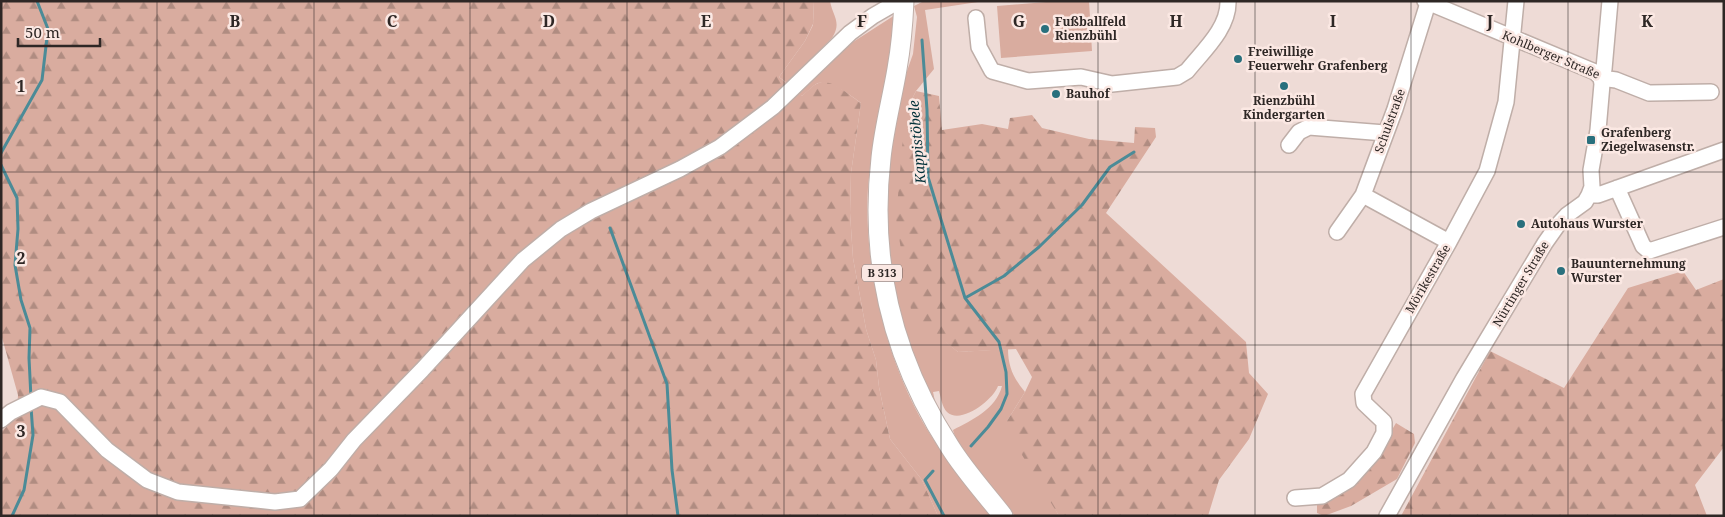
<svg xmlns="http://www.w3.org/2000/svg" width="1725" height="517" font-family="'Noto Serif',serif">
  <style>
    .grass { fill: #d9ac9f }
    .forest { fill: url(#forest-firs) }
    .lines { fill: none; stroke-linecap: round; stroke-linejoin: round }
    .stream { stroke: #4b8b97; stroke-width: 3 }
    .minor-casing { stroke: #bfaea8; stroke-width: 18 }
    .major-casing { stroke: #bfaea8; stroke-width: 21 }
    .minor { stroke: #fff; stroke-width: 15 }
    .major { stroke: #fff; stroke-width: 19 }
    .grid { fill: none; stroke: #2e2725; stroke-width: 1; stroke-opacity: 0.55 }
    .poi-dot { fill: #29707d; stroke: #fbe8e3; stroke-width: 2 }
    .labels { text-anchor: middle; stroke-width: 5; stroke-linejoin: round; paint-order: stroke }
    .shield { fill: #fbe8e3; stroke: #6c615e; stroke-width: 1 }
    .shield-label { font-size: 11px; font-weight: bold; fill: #2e2725 }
    .poi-label { font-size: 12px; font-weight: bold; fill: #2e2725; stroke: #fbe8e3; text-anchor: start }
    .street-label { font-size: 12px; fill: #2e2725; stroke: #fbe8e3 }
    .water-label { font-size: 14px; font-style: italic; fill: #023139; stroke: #fbe8e3 }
    .grid-label { font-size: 16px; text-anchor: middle; font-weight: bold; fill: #2e2725; stroke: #fbe8e3; stroke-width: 5; stroke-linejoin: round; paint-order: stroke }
  </style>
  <defs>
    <pattern id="forest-firs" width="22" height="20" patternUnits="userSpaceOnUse" patternTransform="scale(1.25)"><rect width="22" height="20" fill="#d9ac9f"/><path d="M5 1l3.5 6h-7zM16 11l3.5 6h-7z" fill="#b08c81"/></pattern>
  </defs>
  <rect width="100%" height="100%" fill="#eedbd6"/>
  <path class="grass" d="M814,1H830C833,17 842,22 832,38L787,83L779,77L805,41L813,25Z
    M924,1H997L978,2L925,10L934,69L916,91L909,105L940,337L958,352L1008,349C1008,367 1014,379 1025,392L1007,421L1059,516H1015L957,443L953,430C972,420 996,409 1002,386H998C993,400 961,425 947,412C942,407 941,398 939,391L933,392L936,406L910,352L887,263L884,214L889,156L899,104L907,71L913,54L917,17L914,6Z
    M1058,1H1089L1092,51L1001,58L997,6Z
    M895,15C894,29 894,43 891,56C883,100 872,143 868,187C863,267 888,370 932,437C950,465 971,490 991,516H938L922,480L890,439L879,387L876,360L866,329L853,258L850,213L851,173L861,103C852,96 829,79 818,83C812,86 807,92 802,96L797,93L853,42Z"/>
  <path class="forest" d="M1,1H814L813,24L805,41L779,77L802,96C808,91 814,83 822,82C834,81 851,96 861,103L851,173L850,213L853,258L866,329L876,360L879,387L890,439L922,480L938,516H1V432L17,416L18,395L1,334Z
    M916,91L939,96L942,130L982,124L1008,129L1010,118L1032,115L1042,128L1089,139L1134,143L1135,127L1155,128L1156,137L1106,213L1246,342L1249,373L1268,394L1249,439L1219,480L1208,516H1059L1007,430V421L1025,392L1032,377L1016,349L958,352L916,319L911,310L896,219L903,137L909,105Z
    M1683,271L1696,290L1724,279V447L1695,485L1707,516H1401L1490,351L1564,388L1628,288Z
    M1396,423L1414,434L1415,443L1397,479L1351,506L1324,516L1317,513V504L1335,495L1383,445Z"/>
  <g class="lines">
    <path class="stream" d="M922,40L927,110L928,177L965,298L999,342L1006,372L1007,394L1001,409L988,427L971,446
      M1,153L42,80L48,29L37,1
      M1,165L17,198L18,229L15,265L21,300L30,328L29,358L31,398
      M610,228L667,384L672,470L678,516
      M965,298L1004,276L1039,247L1082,205L1110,167L1134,152
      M933,471L925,480L944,516
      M12,516L24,490L33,435L31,407"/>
    <g class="minor-casing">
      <path id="minor" d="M1425,1L1595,72L1601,78L1616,80L1649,93L1711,92
        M976,18L979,47L992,71L1028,81L1081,77L1112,84L1177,77L1187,71C1203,51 1229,28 1228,1
        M1289,145L1299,132L1309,127L1385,133
        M1617,188L1643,246L1649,251L1724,227
        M1363,195L1449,242
        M1589,195H1598L1724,150
        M1337,232L1363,195L1395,109L1428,3
        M1,420L11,412L41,397L60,402L107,450L147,480L178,492L275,502L300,499L331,469L354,440L422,370L523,260L561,229L591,211L680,169L720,147L773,107L850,33L873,16L899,1
        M1295,498L1322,496L1349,480L1374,452L1384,433V422L1364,403L1363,394L1449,242L1487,171L1506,102L1516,1
        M1387,516L1464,378L1545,243L1557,226L1567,215L1585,202L1589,195L1592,187L1591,170L1598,130L1602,84L1601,78L1604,69L1610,1"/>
    </g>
    <g class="major-casing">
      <path id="major" d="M904,1C903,24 901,47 897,69C892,99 884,128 881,158C869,263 893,359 950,447C965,471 985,493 1003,516"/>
    </g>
    <use href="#minor" class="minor"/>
    <use href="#major" class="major"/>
  </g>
  <path class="grid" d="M157,1V516M314,1V516M470,1V516M627,1V516M784,1V516M941,1V516M1098,1V516M1255,1V516M1411,1V516M1568,1V516M1,172H1724M1,345H1724"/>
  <g class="poi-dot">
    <circle cx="1045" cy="29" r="5"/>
    <circle cx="1238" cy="59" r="5"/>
    <circle cx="1284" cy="86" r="5"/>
    <circle cx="1056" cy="94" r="5"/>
    <rect x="1586" y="135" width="10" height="10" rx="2.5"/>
    <circle cx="1521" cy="224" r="5"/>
    <circle cx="1561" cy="271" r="5"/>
  </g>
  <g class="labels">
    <rect class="shield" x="862" y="264.5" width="40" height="17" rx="4"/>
    <g class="shield-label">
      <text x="882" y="277">B 313</text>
    </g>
    <g class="poi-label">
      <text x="1055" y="26">Fußballfeld<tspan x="1055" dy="14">Rienzbühl</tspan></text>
      <text x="1248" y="56">Freiwillige<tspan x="1248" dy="14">Feuerwehr Grafenberg</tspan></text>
      <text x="1066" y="98">Bauhof</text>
      <text x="1284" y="105" text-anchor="middle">Rienzbühl<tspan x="1284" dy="14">Kindergarten</tspan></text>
      <text x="1601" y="137">Grafenberg<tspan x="1601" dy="14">Ziegelwasenstr.</tspan></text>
      <text x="1531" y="228">Autohaus Wurster</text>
      <text x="1571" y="268">Bauunternehmung<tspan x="1571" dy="14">Wurster</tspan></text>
    </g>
    <g class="street-label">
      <text transform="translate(1551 55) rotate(23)" y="4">Kohlberger Straße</text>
      <text transform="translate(1390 121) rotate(-70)" y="4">Schulstraße</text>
      <text transform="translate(1428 279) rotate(-60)" y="4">Mörikestraße</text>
      <text transform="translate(1521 284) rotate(-59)" y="4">Nürtinger Straße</text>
    </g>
    <g class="water-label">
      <text transform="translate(917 142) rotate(-95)" y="5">Kappistöbele</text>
    </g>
  </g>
  <g class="grid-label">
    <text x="235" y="27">B</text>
    <text x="392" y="27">C</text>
    <text x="549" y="27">D</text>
    <text x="706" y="27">E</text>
    <text x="862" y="27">F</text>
    <text x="1019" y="27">G</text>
    <text x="1176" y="27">H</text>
    <text x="1333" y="27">I</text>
    <text x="1490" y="27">J</text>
    <text x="1647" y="27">K</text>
    <text x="21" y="92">1</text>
    <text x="21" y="264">2</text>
    <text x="21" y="437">3</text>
  </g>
  <rect width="1725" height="517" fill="none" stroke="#2e2725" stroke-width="5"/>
  <path d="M18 38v8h82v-8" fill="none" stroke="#2e2725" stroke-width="2.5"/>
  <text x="25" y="38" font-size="15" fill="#2e2725" stroke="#fbe8e3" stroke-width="4" paint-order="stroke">50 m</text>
</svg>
